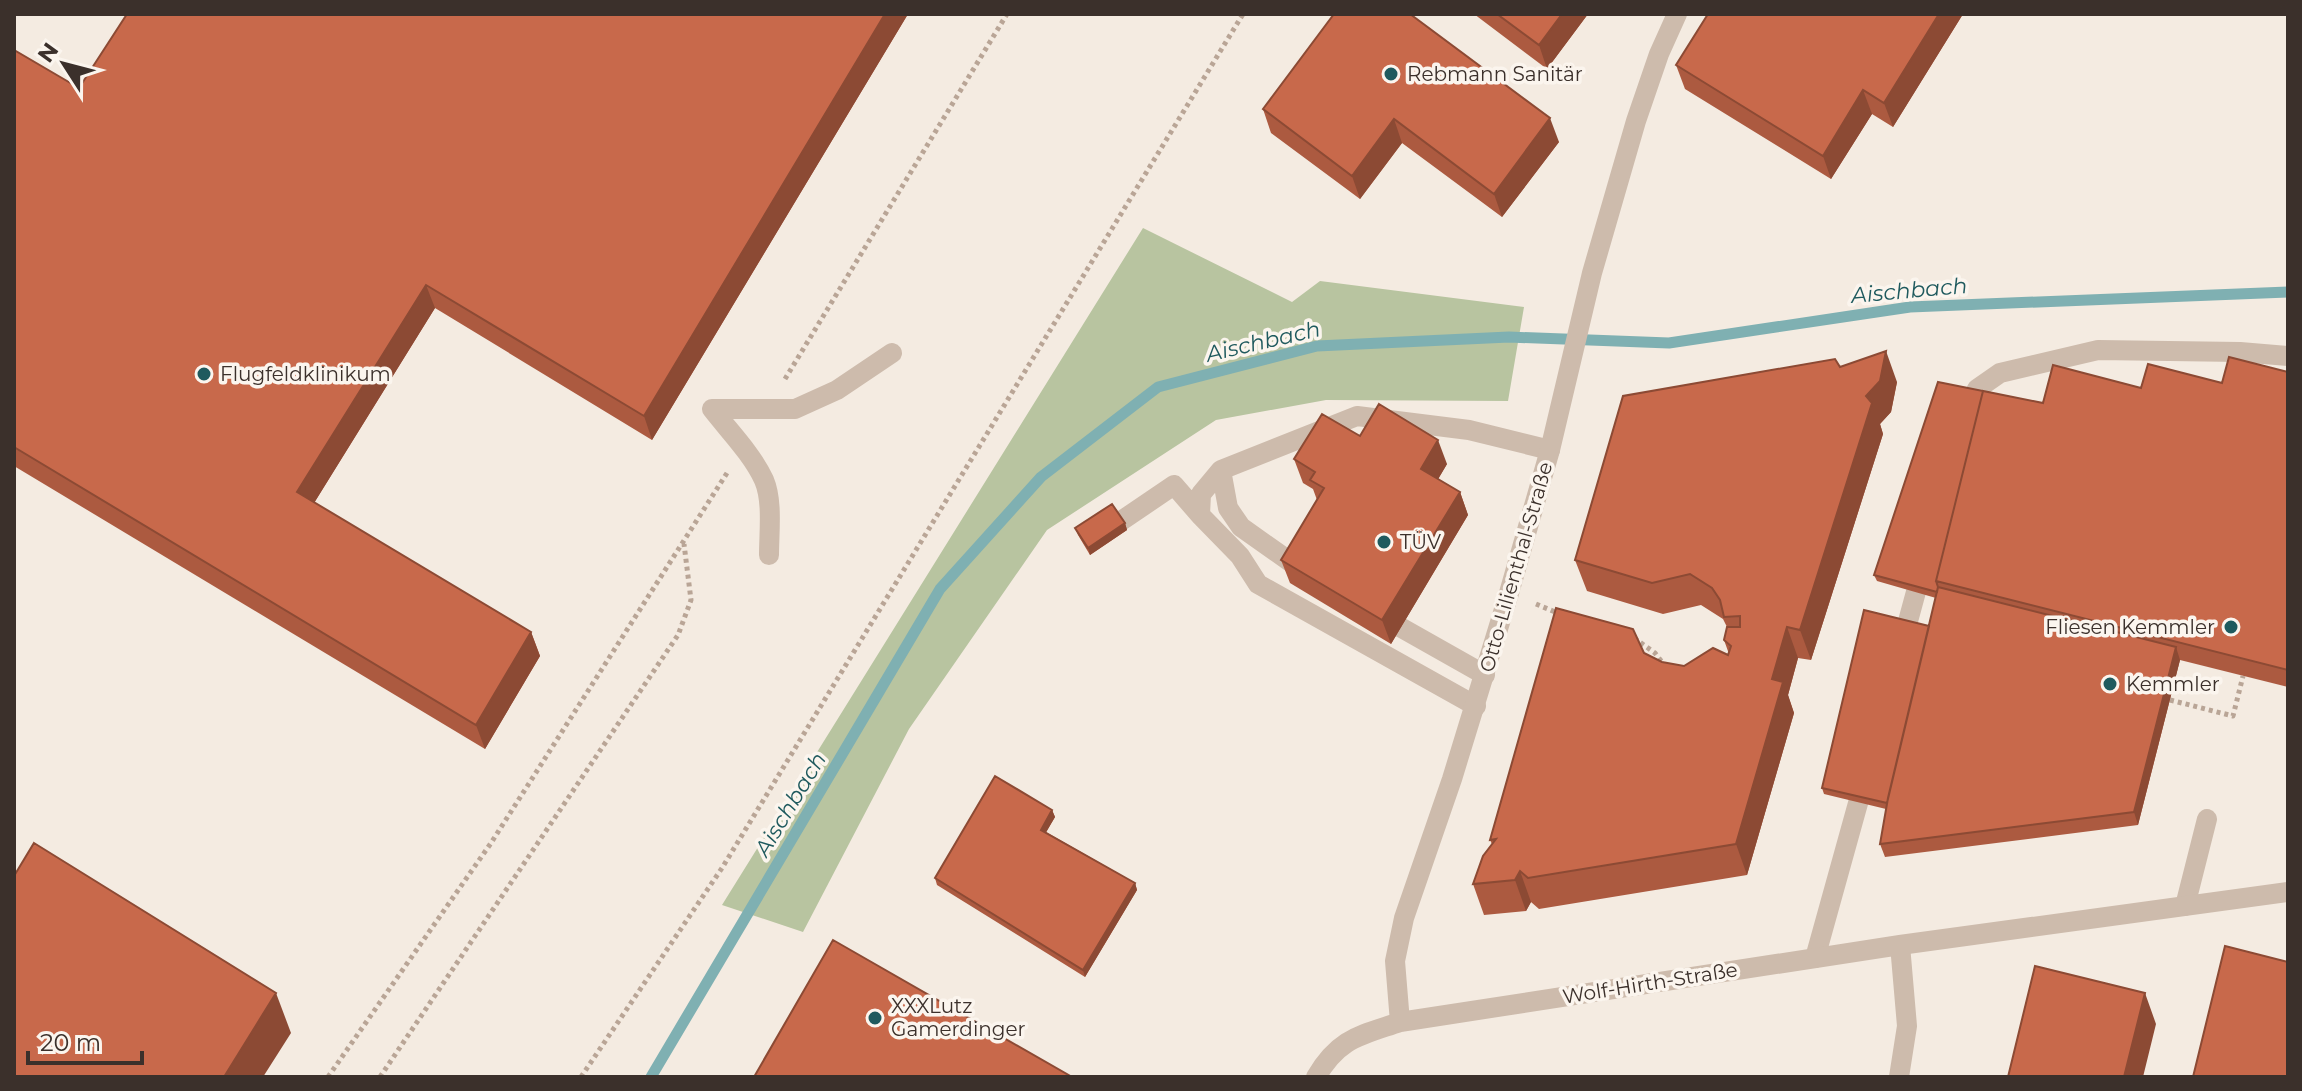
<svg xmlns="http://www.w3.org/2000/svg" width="2302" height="1091" font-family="Montserrat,sans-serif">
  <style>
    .green { fill: #b8c4a0 }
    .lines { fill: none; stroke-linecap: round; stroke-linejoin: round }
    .stream { stroke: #7fb0b2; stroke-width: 11 }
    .path { stroke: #b9a596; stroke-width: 5; stroke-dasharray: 4 4; stroke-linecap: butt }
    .lane { stroke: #cdbbac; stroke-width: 20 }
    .street { stroke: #cdbbac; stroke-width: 20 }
    .wall { fill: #ac5a40 }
    .shaded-wall { fill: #8c4a34 }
    .building { fill: #c8694b; stroke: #8c4a34; stroke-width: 2 }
    .poi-dot { fill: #1f5a5e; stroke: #fbf5ee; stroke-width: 3 }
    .labels { text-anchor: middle; stroke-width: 7; stroke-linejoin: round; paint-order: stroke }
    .poi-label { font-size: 20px; fill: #3b302b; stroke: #fbf5ee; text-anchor: start }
    .street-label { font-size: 20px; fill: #3b302b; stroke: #fbf5ee }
    .water-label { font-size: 22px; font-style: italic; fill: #1f5a5e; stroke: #fbf5ee }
  </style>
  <rect width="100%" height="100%" fill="#f4ebe1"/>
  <path class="green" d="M1143,228L1292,302L1320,281L1524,307L1508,401L1326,400L1216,420L1047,530L909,729L803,932L722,905Z"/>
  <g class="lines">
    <path class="stream" d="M651,1077L940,589L1041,477L1158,387L1317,346L1509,337L1669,343L1910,307L2288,292"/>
    <path class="path" d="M785,379L1007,14
      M1536,604L1560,614
      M1634,638L1655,653L1665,666
      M2170,700L2233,716L2243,676
      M328,1077L491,843L727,473
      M380,1077L678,635L691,600L684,544
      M581,1077L722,868L1243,14"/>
    <path class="lane" d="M1966,412L1977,389L2000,373L2098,350L2240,352L2288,356
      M1221,470L1228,508L1241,527L1299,568
      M1121,521L1174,485L1200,515
      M1400,627L1485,675
      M1901,647L1923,566
      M1476,706L1258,584L1240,556L1200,515L1201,494L1221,470L1357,416L1469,430L1550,450
      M2185,906L2207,819
      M1815,958L1865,778"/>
    <path class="street" d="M712,409H795L837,390L892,353
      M712,409C729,431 752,454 764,480C773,501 769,532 769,555
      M1400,1022L1900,945L2288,892
      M1316,1077C1339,1038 1359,1036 1400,1022L1395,961L1404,918L1452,779L1509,593L1550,450L1592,273L1636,121L1659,54L1677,14
      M1899,1077L1907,1026L1900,945"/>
  </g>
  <path class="wall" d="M908,14L652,440L435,308L314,503L531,632L540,656L485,749L14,466V50L79,88Z
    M1334,14L1559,142L1502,217L1402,143L1360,199L1271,133L1263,109Z
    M1474,14H1588L1547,69Z
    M1963,14L1893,127L1872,114L1831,179L1685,89L1676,65Z
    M1840,367L1897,382L1891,412L1880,424L1883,434L1811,660L1798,658L1788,695L1794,713L1747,875L1539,909L1531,902L1526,911L1484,915L1473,884L1492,844L1490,840L1644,653L1662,662L1684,666L1729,654L1724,640L1727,627L1723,619L1701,605L1663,614L1587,591L1575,560Z
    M2288,372V687L2180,660L2138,825L1885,857L1880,844L1886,809L1824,794L1822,788L1929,626L1936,598L1877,581L1874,575L2043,403L2141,388L2222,383Z
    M1360,436L1447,464L1438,479L1460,492L1468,515L1391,644L1290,583L1281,560L1317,500L1313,489L1303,483L1294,459Z
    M1125,523L1127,530L1090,555L1078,535L1075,528Z
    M1052,810L1055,817L1046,832L1135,883L1137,890L1085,977L937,885L935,878Z"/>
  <path class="shaded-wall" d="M885,14H908L652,440L644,416Z
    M1562,14H1588L1547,69L1539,45Z
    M1939,14H1963L1893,127L1884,103Z
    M1863,90L1872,114L1831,179L1823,156Z
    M1550,118L1559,142L1502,217L1494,194Z
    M1394,119L1402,143L1360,199L1352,176Z
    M426,285L435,308L306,516L297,492Z
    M1886,351L1897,382L1891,412L1880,424L1883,434L1811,660L1800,630L1866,396Z
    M1438,440L1447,464L1430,493L1421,469Z
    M1460,492L1468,515L1391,644L1382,620Z
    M1125,523L1127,530L1090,555L1088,548Z
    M1787,627L1798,658L1788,695L1794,713L1747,875L1736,844L1772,679Z
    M531,632L540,656L485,749L476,725Z
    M2176,647L2180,660L2138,825L2134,812Z
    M1052,810L1055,817L1044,836L1041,830Z
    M1520,871L1531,902L1526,911L1515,880Z
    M1135,883L1137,890L1085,977L1083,970Z
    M276,993L291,1033L263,1077H224Z
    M2145,993L2156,1024L2143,1077H2124Z"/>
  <path class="building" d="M127,14H885L644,416L426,285L297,492L531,632L476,725L14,447V50L79,88Z
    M1334,14H1410L1550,118L1494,194L1394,119L1352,176L1263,109Z
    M1497,14H1562L1539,45Z
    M1708,14H1939L1884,103L1863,90L1823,156L1676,65Z
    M1886,351L1880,381L1866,396L1872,403L1800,630L1787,627L1772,679L1783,682L1736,844L1528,878L1520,871L1515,880L1473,884L1483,856L1496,839L1490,840L1556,608L1633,629L1644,653L1662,662L1684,666L1713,648L1728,655L1731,646L1724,640L1727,627H1740V616L1724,617L1720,600L1712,588L1690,574L1652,583L1575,560L1623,396L1835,359L1840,367Z
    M2229,357L2288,372V670L1936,581L1983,391L2043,403L2053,365L2141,388L2148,364L2222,383Z
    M1938,382L1983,391L1936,581L1938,587L1937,592L1874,575Z
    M1379,404L1438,440L1421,469L1460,492L1382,620L1281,560L1324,488L1310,480L1315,472L1294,459L1322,414L1360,436Z
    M1112,504L1125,523L1088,548L1075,528Z
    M1938,587L2176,647L2134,812L1880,844L1888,798Z
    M1864,610L1929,626L1887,803L1822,788Z
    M995,776L1052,810L1041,830L1135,883L1083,970L935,878Z
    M34,843L276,993L224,1077H14V876Z
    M833,940L1072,1077H754Z
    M2225,946L2288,962V1077H2193Z
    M2035,966L2145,993L2124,1077H2008Z"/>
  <g class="poi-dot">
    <circle cx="1391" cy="74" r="8"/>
    <circle cx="204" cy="374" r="8"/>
    <circle cx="1384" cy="542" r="8"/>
    <circle cx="2231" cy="627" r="8"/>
    <circle cx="2110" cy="684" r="8"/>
    <circle cx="875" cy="1018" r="8"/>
  </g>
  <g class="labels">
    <g class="poi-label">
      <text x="1407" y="81">Rebmann Sanitär</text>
      <text x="220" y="381">Flugfeldklinikum</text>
      <text x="1400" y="549">TÜV</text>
      <text x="2215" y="634" text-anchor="end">Fliesen Kemmler</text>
      <text x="2126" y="691">Kemmler</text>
      <text x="891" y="1013">XXXLutz<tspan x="891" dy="23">Gamerdinger</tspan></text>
    </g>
    <g class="street-label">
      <text transform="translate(1516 567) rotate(-74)" y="7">Otto-Lilienthal-Straße</text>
      <text transform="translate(1650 983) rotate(-9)" y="7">Wolf-Hirth-Straße</text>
    </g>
    <g class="water-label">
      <text transform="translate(1909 290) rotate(-5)" y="8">Aischbach</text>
      <text transform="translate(1263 341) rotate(-13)" y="8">Aischbach</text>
      <text transform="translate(790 804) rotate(-59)" y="8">Aischbach</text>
    </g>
  </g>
  <rect width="2302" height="1091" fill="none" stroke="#3b302b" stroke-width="32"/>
  <g transform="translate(64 64) rotate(306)" stroke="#fbf5ee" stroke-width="6" paint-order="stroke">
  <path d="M0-6L14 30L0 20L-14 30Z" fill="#3b302b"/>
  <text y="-12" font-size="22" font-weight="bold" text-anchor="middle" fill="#3b302b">N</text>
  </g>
  <path d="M28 1051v12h114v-12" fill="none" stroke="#3b302b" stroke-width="4"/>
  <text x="40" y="1051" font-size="24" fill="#3b302b" stroke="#fbf5ee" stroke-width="6" paint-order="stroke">20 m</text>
</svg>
